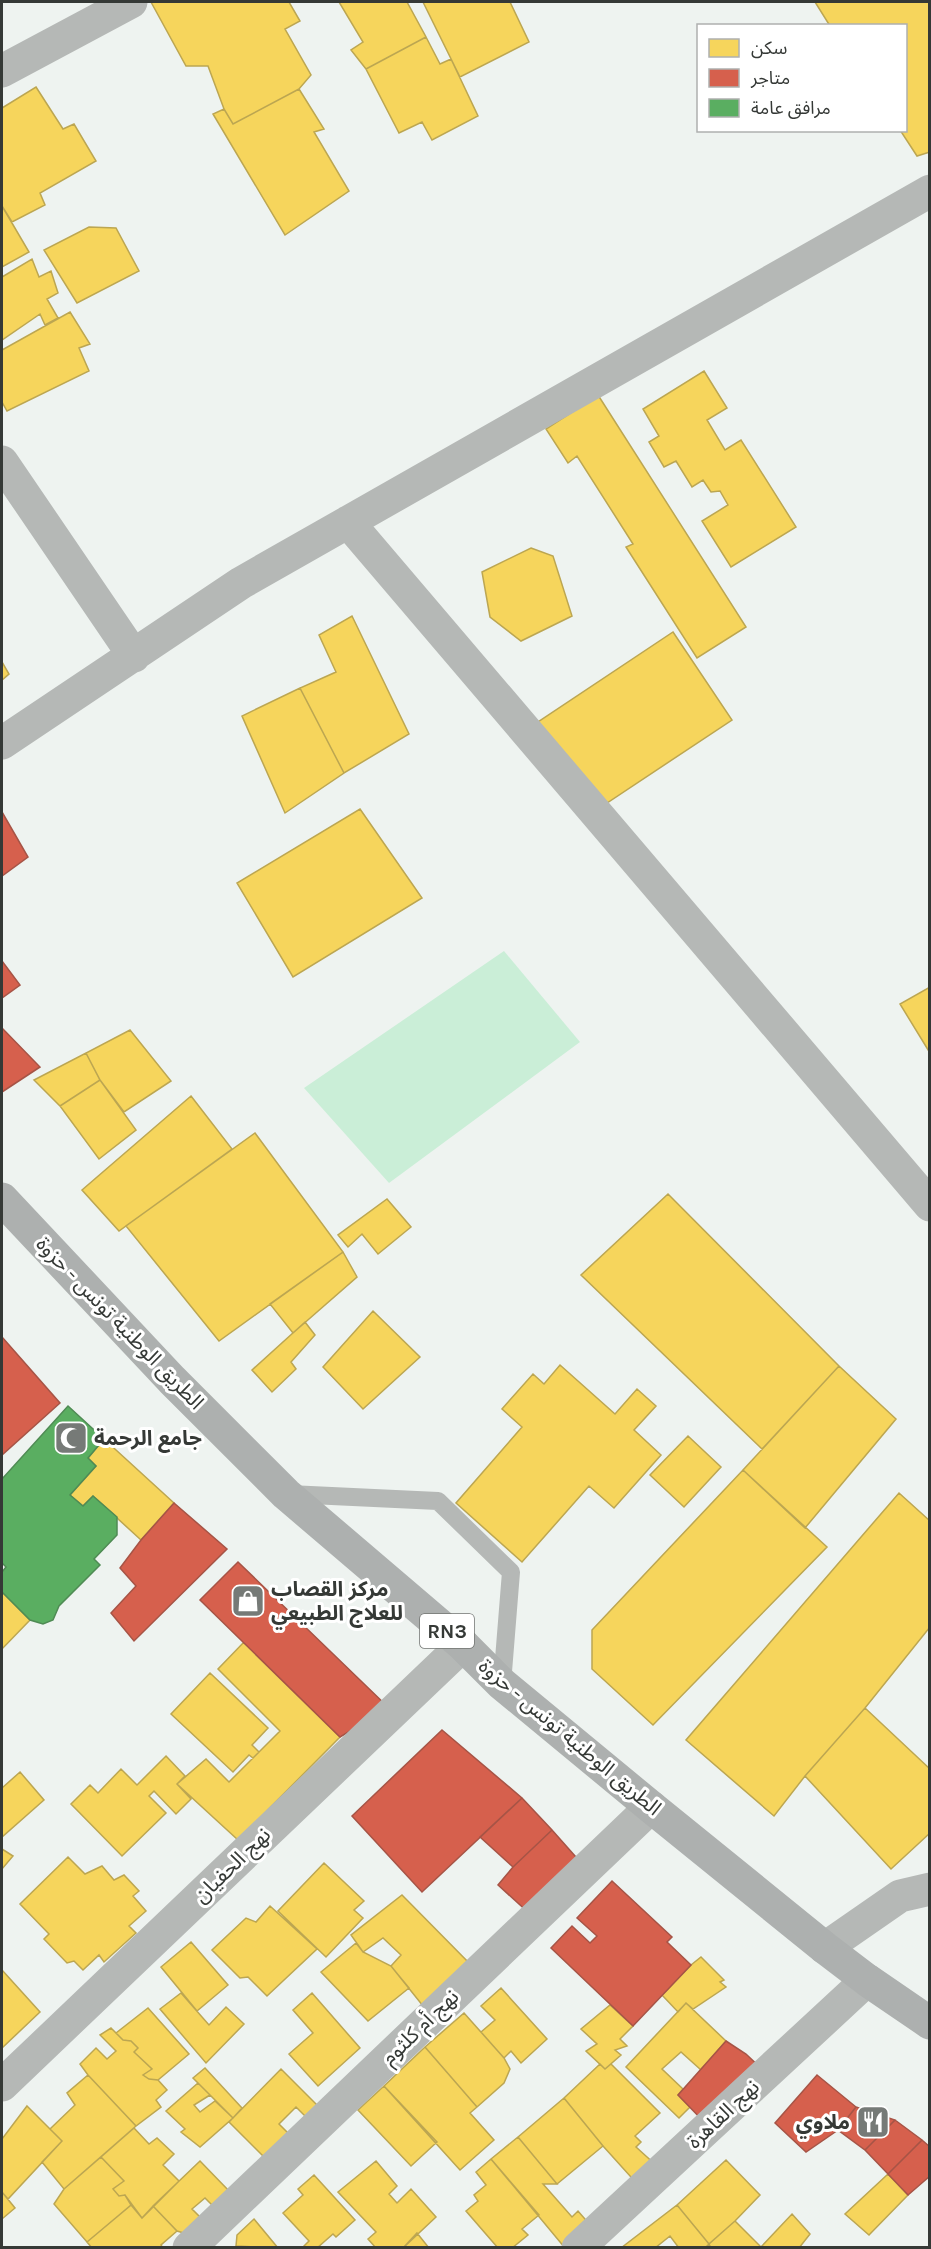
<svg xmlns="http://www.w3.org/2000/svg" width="931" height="2249" font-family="Karla,'Noto Sans Arabic',sans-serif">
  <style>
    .green { fill: #caeed7 }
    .homes { fill: #f6d55c; stroke: #bca651; stroke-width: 1.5 }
    .shops { fill: #d6604d; stroke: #a65446; stroke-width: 1.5 }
    .public { fill: #5aae61; stroke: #4f8b54; stroke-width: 1.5 }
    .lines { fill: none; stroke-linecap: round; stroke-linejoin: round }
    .service { stroke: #b5b8b6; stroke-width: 18 }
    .minor { stroke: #b5b8b6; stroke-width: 33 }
    .primary { stroke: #adb0af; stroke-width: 33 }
    .labels { text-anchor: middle; stroke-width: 6; stroke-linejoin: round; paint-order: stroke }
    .shield { fill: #fff; stroke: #727472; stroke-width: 1.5 }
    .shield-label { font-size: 20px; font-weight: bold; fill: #353936 }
    .street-label { font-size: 21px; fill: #353936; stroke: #fff }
    .poi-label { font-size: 21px; font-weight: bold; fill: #353936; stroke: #fff; text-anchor: start }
  </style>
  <rect width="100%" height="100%" fill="#eef3f0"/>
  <path class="green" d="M504,951L580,1042L389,1183L304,1088Z"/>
  <path class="homes" d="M151,2H289L300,21L285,29L311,75L299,89L233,124L224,109L208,66H186Z
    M339,2H407L426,37L366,69L351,50L363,42Z
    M423,2H510L529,42L460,77Z
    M815,2H930V152L917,156L900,130H906V26H830Z
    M426,37L440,64L451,59L478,116L432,140L422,122L399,133L366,69Z
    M36,87L63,129L74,124L96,161L40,193L45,205L12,222L2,206V108Z
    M299,89L324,129L314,132L349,191L285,235L213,114L224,109L233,124Z
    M2,206L29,252L2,267Z
    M89,227L116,228L139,271L77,303L44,250Z
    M32,259L39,277L51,271L58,293L47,299L58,318L45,325L40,314L2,340V277Z
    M70,312L90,344L79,348L89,371L7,411L2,402V350Z
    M704,371L727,408L707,420L725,450L741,440L796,527L731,567L702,521L728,505L720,491L711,492L703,480L692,487L676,461L664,467L649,442L659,436L643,409Z
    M598,395L746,627L697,658L626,547L633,544L577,456L568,463L546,429Z
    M531,548L553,556L572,616L521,641L490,617L482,572Z
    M352,616L409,734L344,773L300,688L336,672L319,635Z
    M673,632L732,720L604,805L535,724Z
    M2,662L9,674L2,680Z
    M300,688L344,773L285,813L242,716Z
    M360,809L422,898L293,977L237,883Z
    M930,987V1053L900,1004Z
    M130,1030L171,1081L124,1112L100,1080L86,1053Z
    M86,1053L100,1080L60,1106L34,1080Z
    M100,1080L136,1130L99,1159L60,1106Z
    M191,1096L232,1149L119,1231L82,1190Z
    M255,1133L343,1252L219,1341L126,1226Z
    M668,1194L839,1366L762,1449L581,1275Z
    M387,1199L411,1227L378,1254L362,1234L348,1247L338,1235Z
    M343,1252L357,1277L293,1333L270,1304Z
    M373,1311L420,1357L363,1409L323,1367Z
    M305,1322L315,1335L291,1362L296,1369L272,1392L252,1370Z
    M560,1365L615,1414L637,1389L656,1406L634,1430L661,1455L614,1508L589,1486L522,1562L456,1503L522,1427L502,1409L533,1374L544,1384Z
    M839,1366L896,1419L805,1528L743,1470Z
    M688,1436L721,1467L684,1507L650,1475Z
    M104,1439L174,1503L141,1540L93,1496L83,1506L70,1495L96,1466L88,1458Z
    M743,1470L827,1547L653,1725L592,1669V1630Z
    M899,1493L930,1521V1627L865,1708L805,1776L774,1816L686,1740Z
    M2,1592L30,1620L2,1649Z
    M244,1642L340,1737L238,1840L177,1784L206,1759L229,1782L280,1731L218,1669Z
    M210,1673L268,1728L252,1745L259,1752L253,1758L249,1755L233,1772L171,1714Z
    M865,1708L930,1769V1833L891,1869L805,1776Z
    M166,1756L185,1776L177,1784L191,1799L176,1814L154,1791L149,1796L166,1813L122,1856L71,1804L90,1785L98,1793L121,1769L137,1785Z
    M20,1772L44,1800L2,1837V1788Z
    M2,1849L13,1856L2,1869Z
    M68,1857L85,1874L102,1866L114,1880L124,1875L139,1891L133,1896L146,1911L129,1926L136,1933L104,1962L99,1955L83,1970L74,1961L67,1963L44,1939L49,1934L20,1904Z
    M324,1863L364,1901L354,1910L363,1918L326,1957L278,1911Z
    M402,1895L474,1968L427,2011L391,1966L401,1955L383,1938L363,1952L351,1935Z
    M270,1906L317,1949L267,1996L248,1977L240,1978L212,1950L246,1918L256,1922Z
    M191,1942L228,1985L197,2011L161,1967Z
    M356,1943L363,1952L391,1966L409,1988L368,2021L321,1972Z
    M701,1957L724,1980L720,1982L726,1987L693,2009L686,2003L678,2012L662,1995L691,1965Z
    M2,1970L40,2012L2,2048Z
    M501,1988L547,2039L521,2063L511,2051L504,2058L481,2032L495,2020L481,2006Z
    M181,1993L209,2025L226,2007L244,2024L206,2063L160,2009Z
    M312,1993L360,2048L318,2086L289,2054L313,2033L293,2010Z
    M686,2003L726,2041L701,2070L681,2052L662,2069L683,2089L678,2095L690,2107L679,2118L626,2067Z
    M610,2005L633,2026L620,2039L627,2046L615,2050L621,2055L605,2069L586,2051L597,2044L581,2029Z
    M148,2008L189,2054L158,2080L149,2079L143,2075L152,2069L134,2052L138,2048L131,2041L123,2040L116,2033Z
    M464,2013L504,2058L510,2069L504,2083L477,2107L425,2047Z
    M111,2028L123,2040L131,2041L138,2048L134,2052L152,2069L143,2075L149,2079L158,2080L167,2090L156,2100L161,2107L136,2126L88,2075L80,2064L96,2048L107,2059L116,2051L100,2035Z
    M425,2047L477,2107L470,2113L494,2140L460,2170L384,2086Z
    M600,2064L605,2069L611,2064L660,2113L635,2136L641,2142L636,2147L657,2166L639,2186L603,2146L564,2098Z
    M205,2068L242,2108L233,2118L193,2078Z
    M281,2069L317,2105L306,2117L296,2107L279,2124L293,2138L269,2162L229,2122Z
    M88,2075L136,2126L64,2189L42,2162L62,2141L50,2129L75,2105L67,2093Z
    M198,2083L210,2095L194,2105L200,2112L215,2101L233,2118L200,2147L181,2132L185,2129L166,2111Z
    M384,2086L437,2142L411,2166L358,2110Z
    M564,2098L603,2146L557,2184L518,2137Z
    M27,2106L62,2141L8,2199L2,2192V2139Z
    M134,2128L149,2144L157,2138L174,2154L163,2165L179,2181L142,2218L125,2195L119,2196L113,2189L124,2181L101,2157Z
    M518,2137L557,2184H543L572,2217L578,2211L591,2226L565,2248L491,2159Z
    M101,2157L124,2181L113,2189L119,2196L125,2195L131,2205L87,2242L54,2204L64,2189Z
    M491,2159L539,2215L522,2229L528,2235L512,2248H498L466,2211L478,2201L474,2195L486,2185L476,2172Z
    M726,2160L760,2195L735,2221L709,2244L677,2205Z
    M200,2161L230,2192L214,2207L205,2198L192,2209L202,2219L187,2234L177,2231L153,2206Z
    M376,2161L397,2186L389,2194L397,2203L411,2189L436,2217L403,2248H376L368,2239L376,2232L338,2192Z
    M888,2174L908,2195L869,2235L845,2214Z
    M314,2175L355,2220L336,2237L333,2234L317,2248H306L304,2246L309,2241L283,2213L303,2195L298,2189Z
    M2,2192L15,2208L2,2219Z
    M131,2205L142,2218L153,2206L177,2231L161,2245L163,2248H92L87,2242Z
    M677,2205L709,2244L705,2248H679L670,2236L655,2248H621Z
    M792,2214L810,2234L799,2248H711L709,2244L735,2221L761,2247Z
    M254,2219L278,2248L236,2246L237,2235Z
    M417,2233L429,2248H403Z"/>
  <path class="shops" d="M2,812L28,857L2,876Z
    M2,961L20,985L2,998Z
    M2,1028L40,1067L2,1092Z
    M2,1337L60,1403L2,1455Z
    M174,1503L227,1549L134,1641L111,1613L136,1586L120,1568L141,1540Z
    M238,1562L389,1708L340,1737L200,1600Z
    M442,1730L522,1798L422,1892L352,1816Z
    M522,1798L552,1830L513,1867L480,1837Z
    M552,1830L583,1865L530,1914L498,1885L513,1867Z
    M612,1881L672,1937L667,1942L691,1965L633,2026L551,1948L572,1926L590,1943L597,1936L577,1918Z
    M726,2041L746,2054L763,2070L706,2124L678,2095Z
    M817,2075L856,2107L838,2130L806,2152L775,2123Z
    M856,2107L895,2120L865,2150L838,2130Z
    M895,2120L922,2140L888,2174L865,2150Z
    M922,2140L930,2147V2176L908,2195L888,2174Z"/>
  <path class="public" d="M68,1406L104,1439L88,1458L96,1466L70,1495L83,1506L93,1496L117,1517V1535L94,1559L100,1565L59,1606L53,1620L43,1624L30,1620L2,1592V1572L6,1567L2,1563V1479Z"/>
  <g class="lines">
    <path class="service" d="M289,1494L438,1501L511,1572L502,1684"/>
    <path class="minor" d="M2,71L131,2
      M2,462L134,656
      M348,522L930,1205
      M2,743L241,583L930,191
      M825,1948L900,1896L930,1889
      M2,2085L463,1645
      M189,2248L651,1807
      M578,2248L867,1980"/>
    <path class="primary" d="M2,1199L172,1380L286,1494L463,1645L502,1684L651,1807L825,1948L867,1980L930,2023"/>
  </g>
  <defs>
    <g id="mosque-square" transform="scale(1.725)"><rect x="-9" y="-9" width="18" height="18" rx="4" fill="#767a77" stroke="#fff"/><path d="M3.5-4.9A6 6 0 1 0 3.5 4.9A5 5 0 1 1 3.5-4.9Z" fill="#fff"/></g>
    <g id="shop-square" transform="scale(1.725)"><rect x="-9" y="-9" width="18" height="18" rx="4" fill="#767a77" stroke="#fff"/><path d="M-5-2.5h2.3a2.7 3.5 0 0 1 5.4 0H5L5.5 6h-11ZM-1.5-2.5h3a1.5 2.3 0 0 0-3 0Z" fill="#fff"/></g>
    <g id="restaurant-square" transform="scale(1.725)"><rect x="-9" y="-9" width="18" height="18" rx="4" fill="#767a77" stroke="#fff"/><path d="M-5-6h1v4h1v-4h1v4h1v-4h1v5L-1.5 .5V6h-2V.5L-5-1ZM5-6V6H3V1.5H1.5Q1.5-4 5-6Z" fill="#fff"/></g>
  </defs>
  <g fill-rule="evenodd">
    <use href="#mosque-square" x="71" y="1438"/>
    <use href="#shop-square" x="248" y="1601"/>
    <use href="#restaurant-square" x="873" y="2122"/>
  </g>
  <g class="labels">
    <rect class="shield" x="420" y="1614" width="54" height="34" rx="4.5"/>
    <g class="shield-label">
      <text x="447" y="1638">RN3</text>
    </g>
    <g class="street-label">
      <text transform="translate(120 1323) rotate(46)" y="7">الطريق الوطنية تونس - حزوة</text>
      <text transform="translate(570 1737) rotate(40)" y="7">الطريق الوطنية تونس - حزوة</text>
      <text transform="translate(232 1865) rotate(-44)" y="7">نهج الحفيان</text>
      <text transform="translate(420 2027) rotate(-44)" y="7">نهج أم كلثوم</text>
      <text transform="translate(723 2114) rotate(-43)" y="7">نهج القاهرة</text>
    </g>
    <g class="poi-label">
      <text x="94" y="1445">جامع الرحمة</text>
      <text x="271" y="1596">مركز القصاب<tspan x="271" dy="24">للعلاج الطبيعي</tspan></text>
      <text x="850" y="2129" text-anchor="end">ملاوي</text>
    </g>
  </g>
  <rect width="931" height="2249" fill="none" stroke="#353936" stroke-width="6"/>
  <rect x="697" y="24" width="210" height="108" fill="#ffffff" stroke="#aeb0af" stroke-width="1.5"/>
  <rect x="709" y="39" width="30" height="18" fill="#f6d55c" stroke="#aeb0af" stroke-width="1.5"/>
  <text x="751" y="54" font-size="18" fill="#353936">سكن</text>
  <rect x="709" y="69" width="30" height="18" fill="#d6604d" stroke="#aeb0af" stroke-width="1.5"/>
  <text x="751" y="84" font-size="18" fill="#353936">متاجر</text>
  <rect x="709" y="99" width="30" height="18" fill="#5aae61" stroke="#aeb0af" stroke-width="1.5"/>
  <text x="751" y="114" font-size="18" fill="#353936">مرافق عامة</text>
</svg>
